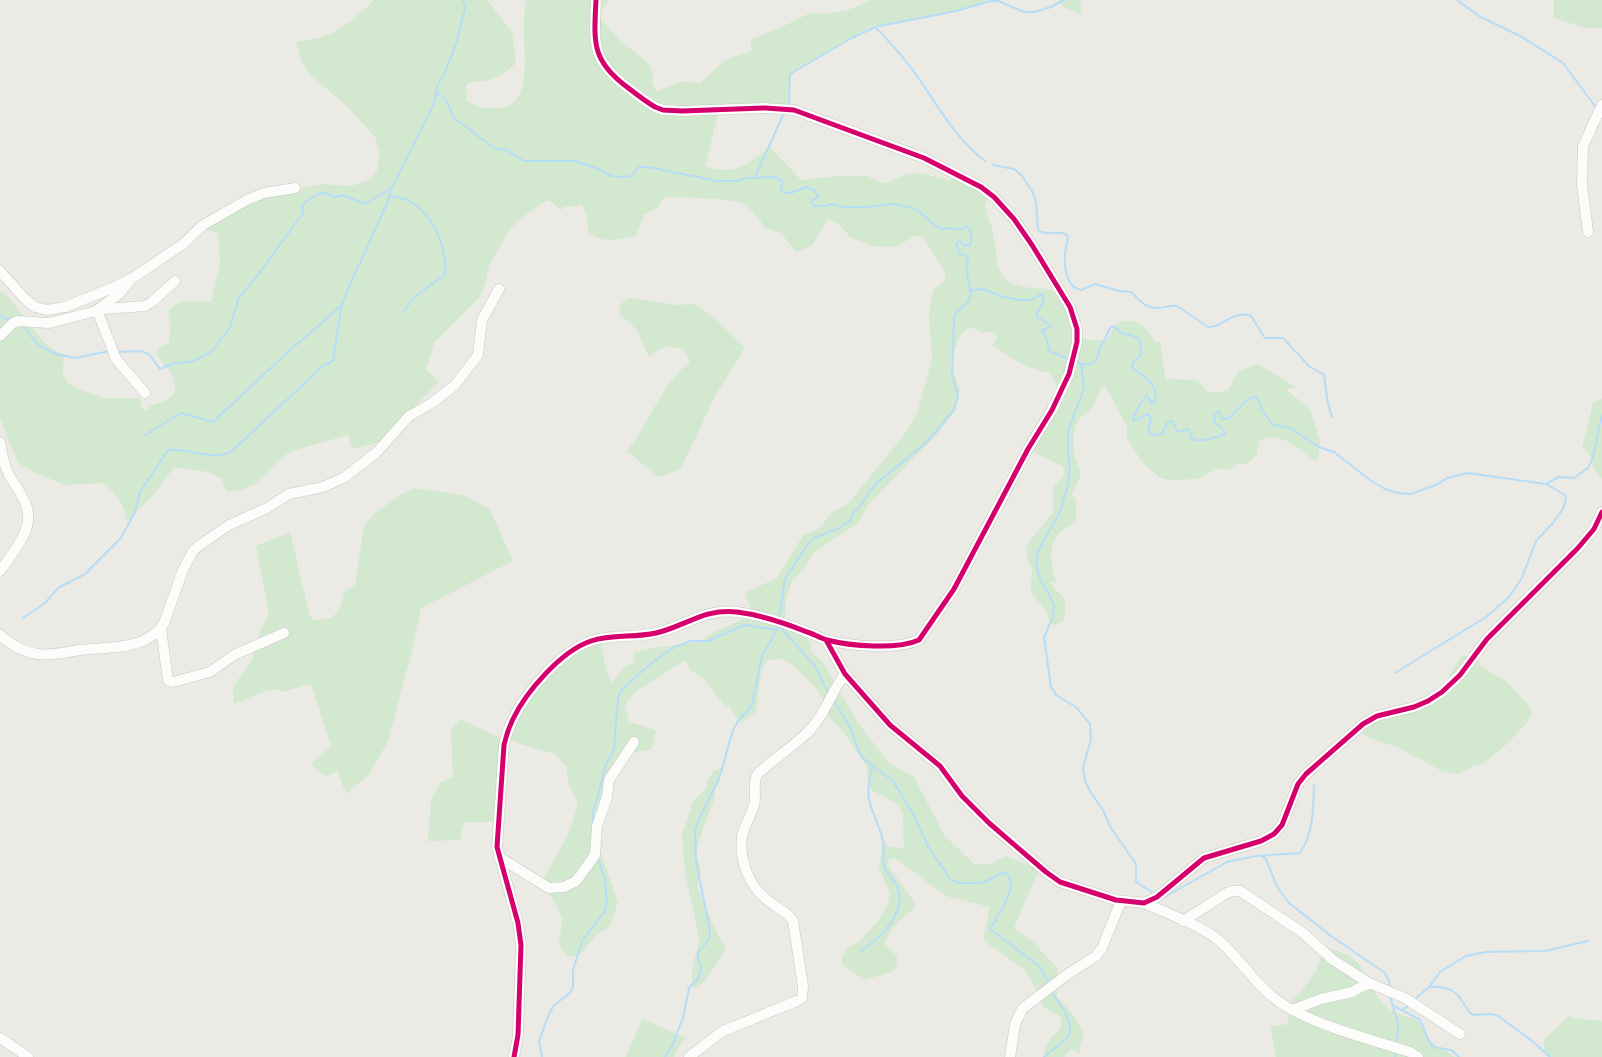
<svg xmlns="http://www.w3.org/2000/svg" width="1602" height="1057" font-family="'Asap Condensed',sans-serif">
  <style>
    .green { fill: #d2e8cf }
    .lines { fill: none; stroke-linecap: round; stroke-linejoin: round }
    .stream { stroke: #b6ddf7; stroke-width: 2 }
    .minor-casing { stroke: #c7c7c5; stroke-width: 11 }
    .minor { stroke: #fcfcfb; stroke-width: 10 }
    .cycleway-casing { stroke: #fff; stroke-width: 8 }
    .cycleway { stroke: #d6006c; stroke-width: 5 }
  </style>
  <rect width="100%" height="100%" fill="#ebeae4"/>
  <path class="green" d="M374,0H487L512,32L516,63C507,71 497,79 485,81C478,83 471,80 466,85L467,101C477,107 486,109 499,108C541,105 516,30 527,0H607L608,3L600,12L599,17L620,40L649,64L653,76L652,83L657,92C670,85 684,78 699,84L725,60L752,51L750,38L752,39L778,29L812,12C831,17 854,9 871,0H988L967,9L900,22L871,26L791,74L787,104L720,106L705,166C736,177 746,165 770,147L801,180L838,176H867L880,182L886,183L907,174L920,173L948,180L962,179L989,197C980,207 989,217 992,228C1000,260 990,284 1032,288C1040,288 1050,288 1056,293C1060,296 1062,302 1064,306C1076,329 1075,344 1105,340C1111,336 1112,327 1118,324C1133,314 1151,330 1155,343L1160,341L1165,376L1167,379L1197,380L1208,392C1238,393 1226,386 1240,370L1258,364L1297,388L1285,389L1310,409L1320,441L1318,459L1314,460C1297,448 1282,431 1259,440L1257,454L1247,464H1238L1230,470L1219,468L1197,479L1170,480L1159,477L1142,462L1127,438V427L1105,385C1097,390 1098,399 1093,406C1090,411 1083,414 1079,419C1071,429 1072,461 1081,470C1081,482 1074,485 1072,496L1076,499V521C1071,525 1065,527 1061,532C1046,545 1052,567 1056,583L1050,581C1054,590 1056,590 1062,596C1068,602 1065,614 1064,621L1054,625L1049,620L1046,610L1031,593L1032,570L1027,557L1026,549L1028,543L1053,513V487L1064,475L1063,467L1033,451L1026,442L1058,389L1049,372C1028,371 1009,356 992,345L997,338L995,334L987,332L983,333L970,327L963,332L958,340L950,362L960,391L953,412L939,432L869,504L857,524L814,552L804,569L792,581L786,599L785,621C793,629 816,637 810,651L823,662L858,723L889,763L914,777L944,835L974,864H991L1005,856L1039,869L1014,928L1033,942L1058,969L1057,997L1073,1015L1084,1033L1080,1045V1053L1070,1049L1064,1057H1043C1045,1052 1046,1046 1049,1041C1056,1030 1065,1032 1060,1016L1043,1007L1039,994L1025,970L983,940L990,907L946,896L896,859H890L888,862L889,867L915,903L913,910C901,917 890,930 884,943L897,956V965L892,972L863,980L842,964V956L849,947L859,942L878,921L888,904L890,893L879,869L883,842L890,847L904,848L903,815L899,805L870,789L866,765L842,730L829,717L819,691L793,665L782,659L768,660L761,671L756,713L740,723L728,704L726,707L703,678L690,670L685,660L635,692L625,705L629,722L656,730L652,749L627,754L602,811L601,853L618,902L610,926L595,936L580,955L568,956L559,945L562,919L557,907L542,881L568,835L578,804L568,782L567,767L555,754L519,744L511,739L510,732L537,682L598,634L608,676L613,683C618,674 624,664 635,663L633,653C640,649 691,642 700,643C715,627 736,626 752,613L745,593L777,578L804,534L815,531L822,525L832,512L847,505L904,435L917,414L932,359L929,315L933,290L946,280L944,271L923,237L915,236L895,247L874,246L851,238L839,224L829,219L812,245L796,252L781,233L765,228C760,219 751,209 742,203C736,199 675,197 664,197L658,207L644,215L636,236C619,239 604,244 589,233L586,215L582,205L564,207L561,210L553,203L547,200L521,218L510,229L489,265L486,282L480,297L434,343L426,369L439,382L410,411L390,439L352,449L348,435L295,450L288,453L255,484L238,491H226L222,479L208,472L174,467L155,493L127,521C123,501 117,495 103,483L65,485L36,473L18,463L0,418V291C21,304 39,349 64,354L63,375L69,384L86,392L105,398H140L142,409L149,410V406C159,403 176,400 175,387C174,366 157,365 157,349L169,343L171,326L168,312C178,297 194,301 211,302L220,263L218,233L201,227L262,197L283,195L299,189L322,184L351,186L370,180L377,171L380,153L375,137L348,107L309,74L301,60L296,42C306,40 317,39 327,35C345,27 360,14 374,0Z
    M1058,0H1080L1082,15L1064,7Z
    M1554,0H1602V28H1586L1554,18Z
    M630,298L677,305L695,304L719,322L745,348L715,396L680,470L658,477L627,451C650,423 661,384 690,362L683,349C666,344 663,346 649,357L637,330L619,313C620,304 622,301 630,298Z
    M1602,399V478C1590,471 1595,454 1582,448L1593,403Z
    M415,488L466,496L490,510L513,561L421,608L412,651L388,741L369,775L346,794L337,770L330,775L324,776L315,769L312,763L331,746L311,684L283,692L276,689L260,693L234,704L233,687L252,660L261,628L266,621L269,612L256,546L290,532L310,617L315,620C336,620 341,612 344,592L355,585L364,526L375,513L402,494Z
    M1461,655L1467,656L1470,655L1484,668L1506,681L1530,707L1531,715L1528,721L1508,743L1483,764L1475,765L1458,774L1442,771L1397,747L1372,739L1363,734L1355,724L1414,708L1444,685Z
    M460,719L504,740L502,822H465L462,828L461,840L428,841L431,800L440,783L453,777L451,729Z
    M721,768L722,772L715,786L714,799L695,852L701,870L697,886L713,925L726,949L706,980L693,989C689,970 697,956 699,938L685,872L682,836L693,801L706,789L707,780L714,771Z
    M1325,945C1332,952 1345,951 1353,958C1367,970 1371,991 1383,1004C1393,1015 1409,1015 1421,1023C1427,1044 1438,1046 1455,1057H1276L1270,1027L1287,1024L1291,1001L1301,992L1317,969Z
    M1570,1015L1573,1018L1602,1021V1057H1549L1544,1051V1040Z
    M642,1019L686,1038L681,1043L674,1057H626Z"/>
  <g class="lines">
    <path class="stream" d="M1457,0L1479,16L1522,37L1563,63L1597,109
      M875,27C892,44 908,62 922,83C939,109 960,143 985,161
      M436,92L445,99L454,118L494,148L506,150L524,161H575L596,168L611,176L622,177L631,176L639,167H648L717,181H737L747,178L776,177L783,181L781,190L782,192L791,193L806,187L815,191L818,196L811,202L814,206H827L831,204L843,207H867L893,204L916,209L937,227L942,229L950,228L960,230L966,226C972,230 972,238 970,245L964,246L960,241L956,243L959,253L968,257L966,267L971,295L968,302L955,314L954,317L952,374L958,396L954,410L927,442L879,481L870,491L860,506L853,513L851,520L839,528L812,539L806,547L785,579L779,618
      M789,103L790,74L850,39L875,27L956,11L991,1H998L1024,12H1034L1051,7L1064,0
      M993,165L1014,169L1022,176L1032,191L1036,202L1038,230C1047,237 1058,229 1067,235C1069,242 1065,247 1065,254C1064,266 1066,288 1081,290L1095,284L1119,291L1131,292C1139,299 1145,309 1158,308C1165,308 1170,305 1177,306L1208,327C1222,328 1234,309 1251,316L1265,338H1283L1309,366L1324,375L1328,404L1332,417
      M755,177L784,113
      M389,196C397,197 404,198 411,202C435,216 447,249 445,275C429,286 412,296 403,313
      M971,291L982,289L1004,297L1021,300H1030L1042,294L1044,299L1036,316L1051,325L1048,328L1042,330L1047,340L1049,351L1069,359
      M0,316L8,320L12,318
      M22,325L38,345L56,354L75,358L110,351
      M118,352L141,351L149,354L160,369L172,364L193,361L211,352L230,328L238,299L257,276L303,213L302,205L304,203L318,194L324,193L334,197L343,195L364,204L391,189
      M1075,362C1082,365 1093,367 1097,358C1099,355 1098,351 1100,349C1103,342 1107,336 1109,329L1114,326L1121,333L1134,336L1140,341L1141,356L1133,362L1132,367C1142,375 1165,390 1152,404L1147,395L1139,406L1133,418L1134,421L1148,414L1151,418L1148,431L1153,435L1162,434L1167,423L1172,421L1177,431L1180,432L1188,429C1190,431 1190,435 1192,438C1198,444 1217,437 1225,434L1223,429L1215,423L1214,415L1219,411L1222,419H1228L1248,399L1255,397L1257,398L1263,412L1273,425L1290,428L1321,448L1334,452L1370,480L1385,489L1398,493L1411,494L1438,484L1447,478L1468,473L1546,484L1559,477L1574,478L1588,468L1592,460L1602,416
      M1081,364L1084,388L1068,431V456L1070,469L1067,488L1060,512L1038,551L1036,565L1040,579L1050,596L1054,607L1053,617L1044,637L1051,687L1056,695L1076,707L1090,724L1091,740L1083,767L1085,781L1091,793L1103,810L1111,828L1136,864V882L1152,892
      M145,435L181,413L213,422L288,352L342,305
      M23,618L45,603L58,588L85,574L121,538L135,512L140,492L168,450C189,448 213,462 232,451L324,365L333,361L341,308L348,289L388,201L391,189L435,101L437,86L444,75L457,41L465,8L463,0
      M780,627L814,665L829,694
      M1395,673L1486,617L1509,597L1522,578L1536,541L1553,523L1563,509L1566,499L1565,495L1546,484
      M834,701L850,727L859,752L864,759L893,781L913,814L929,848L951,880L960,883H978L985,882L1000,874L1006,873C1021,885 997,916 990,929L1039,966L1050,985
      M594,825L592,814L598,796L605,767L614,749L618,698L622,689L647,667L671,649L690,641H708L745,625L777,630
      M1262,856L1266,859L1277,887L1289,903L1331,936L1385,973L1389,981L1390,988
      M1161,899L1227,862L1256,856L1300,853C1314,832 1313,809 1314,785
      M861,951C879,939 909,912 897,886C894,879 886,875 884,866C882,858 885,850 883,841C875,807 861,806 873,765
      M1429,987H1440L1451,990L1458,995L1470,1013L1474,1015L1492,1014L1498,1016L1531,1040L1550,1057
      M1390,996L1398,1024L1397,1044
      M1414,1000L1429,987L1440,972L1466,956L1485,952L1545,951L1588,941
      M1394,1006L1420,1020L1429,1041L1433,1047L1451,1050L1459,1057
      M1403,1010L1410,1004
      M542,1057L539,1041L549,1014L554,1005L570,993L573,987V970L582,941L605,911L607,901L605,881L598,857
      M665,1057L672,1046L683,1018L689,988L694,982L698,980L701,968L698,960V953L709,939L710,931L696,861L695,831L698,821L719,779L733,730L738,721L752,705L762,656L777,630L778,624
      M1044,1057L1069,1036C1074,1019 1059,1004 1051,991
      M1395,1057L1397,1050"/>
    <g class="minor-casing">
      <path id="minor" d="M1588,232L1582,185L1583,146L1602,105
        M0,271L26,300L35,307L47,310L65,307L117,286L134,277L183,244L203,225L247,200L264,193L295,188
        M130,281L119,294L97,310L116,359L145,393
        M0,336L13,323L18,321L49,323L104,309L145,306L152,302L175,281
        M0,442C2,453 4,466 9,475C20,494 35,508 25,532C19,546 9,559 0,571
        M161,629L168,680L173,682L210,672L234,655L284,633
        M0,635C11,645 23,652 38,654C52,656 67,652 80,650C107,647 149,650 164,623L183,570L193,551L200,545L229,525L267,508L289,494L323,487L345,477L377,452L409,416L432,403L455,385L478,355L482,320L499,289
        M826,640L845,674L890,725L940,766L962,796L989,823L1046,872L1060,882L1116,900L1144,903L1157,897L1204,858L1261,841L1274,834L1282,825L1298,784L1306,774L1363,724L1377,716L1414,707L1428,701L1442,692L1460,675L1487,639L1578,548L1594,529L1602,512
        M499,857L549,888L564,887L576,881L595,855L597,826L607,797L609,780L634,742
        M1144,903C1166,913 1205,927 1222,943C1244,964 1260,991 1287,1007C1324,1028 1369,1039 1410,1052L1418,1057
        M1183,921L1227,893L1233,891H1240L1303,933L1333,960L1369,983L1405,998L1460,1034
        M1292,1010L1321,999L1352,992L1369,983
        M0,1038L28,1057
        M514,1057L518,1035L521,945L518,923L497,847L504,745C506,736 509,727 513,719C526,692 561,651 591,641C612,634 634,638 656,633C686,626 704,608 737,612C761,615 785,623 807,632C814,634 820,638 827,640C850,646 897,650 919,640L954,589L1028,449L1052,410L1069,374L1077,342V329L1070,307L1032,245L1014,219L994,197L981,187L924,158L794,110L765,108L682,111L663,110L655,107C645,101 636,94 627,87C591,60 594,42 596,0
        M689,1057L723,1031L797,1001L802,998L803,986L793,921C787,911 773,906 765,898C748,884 739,858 742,837C744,826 751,816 754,805C757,796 752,785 757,775C772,759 792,748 807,733C824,717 831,692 845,674
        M1010,1057L1015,1025L1022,1009L1068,974L1096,956L1102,948L1121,901"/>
    </g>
    <use href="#minor" class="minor"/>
    <g class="cycleway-casing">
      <path id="cycleway" d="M826,640L845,674L890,725L940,766L962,796L989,823L1046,872L1060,882L1116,900L1144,903L1157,897L1204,858L1261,841L1274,834L1282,825L1298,784L1306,774L1363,724L1377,716L1414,707L1428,701L1442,692L1460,675L1487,639L1578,548L1594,529L1602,512
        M514,1057L518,1035L521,945L518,923L497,847L504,745C506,736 509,727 513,719C526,692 561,651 591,641C612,634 634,638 656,633C686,626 704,608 737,612C761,615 785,623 807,632C814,634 820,638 827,640C850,646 897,650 919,640L954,589L1028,449L1052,410L1069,374L1077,342V329L1070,307L1032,245L1014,219L994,197L981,187L924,158L794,110L765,108L682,111L663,110L655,107C645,101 636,94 627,87C591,60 594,42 596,0"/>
    </g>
    <use href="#cycleway" class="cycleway"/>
  </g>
</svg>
